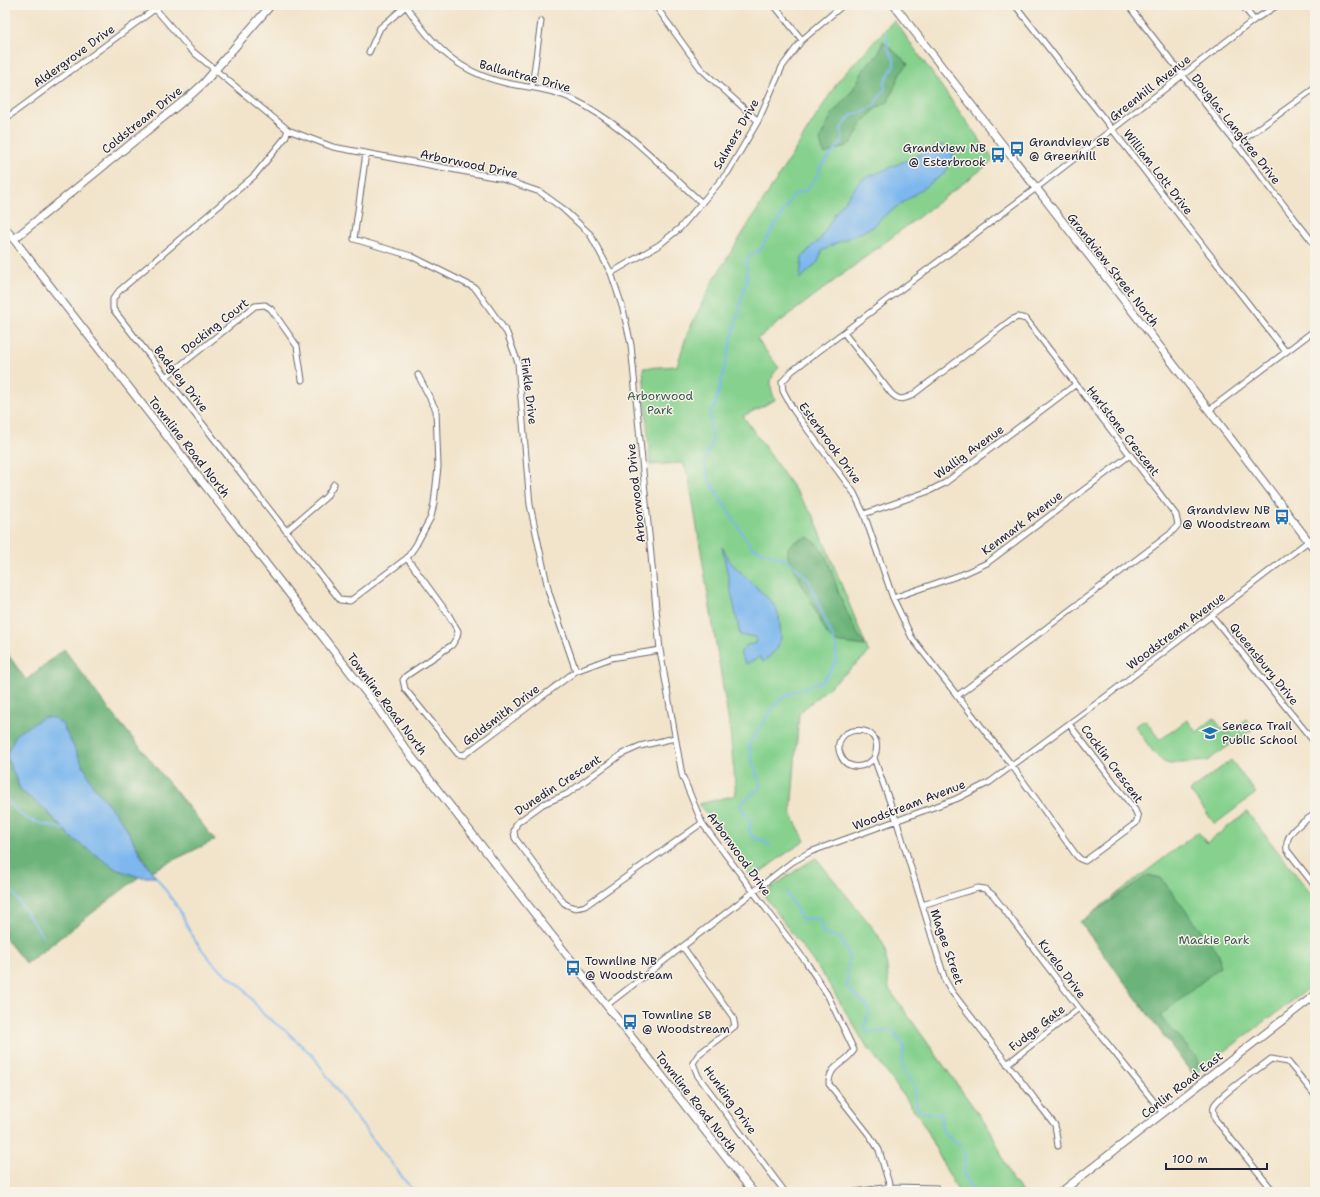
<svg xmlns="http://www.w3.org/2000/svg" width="1320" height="1197" font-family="'Shantell Sans',sans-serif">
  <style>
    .green { fill: #86d18e; stroke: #547a64 }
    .forest { fill: #6cb379; stroke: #476a5a }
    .water { fill: #7db7ee; stroke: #506c94 }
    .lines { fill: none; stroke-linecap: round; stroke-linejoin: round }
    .stream { stroke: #7db7ee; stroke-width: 2 }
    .minor-casing { stroke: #6b666d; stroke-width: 7 }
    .tertiary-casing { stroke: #6b666d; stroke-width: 9 }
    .minor { stroke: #fff; stroke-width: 5 }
    .tertiary { stroke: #fff; stroke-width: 7 }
    .labels { text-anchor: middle; stroke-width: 3; stroke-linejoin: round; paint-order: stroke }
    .street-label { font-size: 12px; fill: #22223b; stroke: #f7f3e8 }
    .poi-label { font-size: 12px; fill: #22223b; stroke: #f7f3e8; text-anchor: start }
    .park-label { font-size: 12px; fill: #405754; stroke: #f7f3e8 }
  </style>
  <rect width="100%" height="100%" fill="#f7f3e8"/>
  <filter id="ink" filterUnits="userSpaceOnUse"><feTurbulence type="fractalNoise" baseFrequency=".025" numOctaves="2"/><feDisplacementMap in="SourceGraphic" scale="8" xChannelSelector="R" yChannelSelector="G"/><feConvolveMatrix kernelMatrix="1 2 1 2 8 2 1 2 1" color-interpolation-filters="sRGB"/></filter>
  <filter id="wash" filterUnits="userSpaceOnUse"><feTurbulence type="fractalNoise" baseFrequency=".012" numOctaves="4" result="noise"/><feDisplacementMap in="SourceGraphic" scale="16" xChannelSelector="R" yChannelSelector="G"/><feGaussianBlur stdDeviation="0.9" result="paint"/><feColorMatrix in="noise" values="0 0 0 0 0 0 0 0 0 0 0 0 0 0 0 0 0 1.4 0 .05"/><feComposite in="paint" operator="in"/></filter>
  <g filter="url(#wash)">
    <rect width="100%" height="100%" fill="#f2e4cb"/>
    <path class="green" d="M894,20L994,160L757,339L779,368C768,377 770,388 775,400L743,416L814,517L869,653L799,713L791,813L805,841L788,852L752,878L699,804L736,795L730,730L689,478L683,463L650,465L643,368L677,366L687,334L714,279L839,80Z
      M1214,718L1226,735L1246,719L1253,729L1207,761L1169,764L1162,761L1154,753L1135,726L1145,720L1160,740L1187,720L1197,732Z
      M1231,760L1256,793L1215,824L1190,791Z
      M1247,812L1315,899V984L1193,1075L1080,922L1198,832L1207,843Z
      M816,858L877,933L885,948L889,989L992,1133L1012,1180L1022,1192H959L953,1183L920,1118L862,1039L826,979L763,894L798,869Z"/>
    <path class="forest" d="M883,41L908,64L900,74L888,102L875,109L862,124L853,141L846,146L825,154L822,149L820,139L832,114L852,91L867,64L878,55Z
      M807,537C827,547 831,571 838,591C845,609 854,629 865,646L835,642L827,634L788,557V548L794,542Z
      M64,649L101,699L215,840L151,871L124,824L94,787L62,724L17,734L7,754L8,760L21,791L44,808L63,829L116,869L139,877L26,964L5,938V650L26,680Z
      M1148,875L1161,878L1219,954L1220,967L1160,1016L1197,1058L1198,1063L1193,1075L1080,922Z"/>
    <path class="water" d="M942,145L953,150V158L945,173L885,215L873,227L832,245L822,251L818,262L800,279L802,258L811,247L820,240L835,213L861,180Z
      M722,547L731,563L773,603L779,616L781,638L777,649L763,662L760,657L746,664L740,653L747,645L755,644L756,637L740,635Z
      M44,717L54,718L62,724L94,787L124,824L144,861L156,877H139L116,869L73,839L44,808L21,791L8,760L7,754L16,734Z"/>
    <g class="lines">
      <path class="stream" d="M5,798C26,824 33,821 63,829
        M770,846L766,842L752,837L749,831L751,823L741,808L742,803L759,789L760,783L750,755L749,744L777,702L789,694L822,681L828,674L836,662V646L809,580L790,562L751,547L711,484L705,466L706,454L711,448L712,439L710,430L711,411L715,406L747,278L746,260L760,250L789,202L795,194L806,190L817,176L821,166L843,141L841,128L853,114L864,112L874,105L885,89L884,83L894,65V59L888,49L887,34
        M156,877L179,909L193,938L213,963L242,987L264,1015L287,1032L314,1057L351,1111L414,1192
        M5,881L43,937
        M786,892L801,918L805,919L817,918L821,923L823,934L840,938L849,954L847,987L867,1006L869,1011L865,1029L869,1032L893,1030L904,1046C900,1069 903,1071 916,1088L915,1096L918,1109L925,1113H941C941,1129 940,1132 954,1141C956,1143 960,1144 962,1146C971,1159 954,1175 976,1192"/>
    </g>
  </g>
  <g filter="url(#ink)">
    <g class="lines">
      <g class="minor-casing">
        <path id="minor" d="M152,5L191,50L288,130L333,147L499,178L540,192L562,208L590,234L611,273L623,309L631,345L660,650L682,775L702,823L806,962L827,994L854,1050C845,1065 829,1064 829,1084L870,1136L879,1150L890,1187
          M655,5L701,69L758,121
          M774,5L802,40
          M1015,5L1286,352
          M1128,5L1315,245
          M1242,5L1254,20
          M406,6C433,46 457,72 506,83C529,88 553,89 574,100C624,124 661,167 702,203
          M369,52L380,28L407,5
          M532,87L541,21
          M5,119L155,9
          M288,130L285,138L254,176L119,291L113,299V309L340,600L350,601L407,558L416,545L431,517L434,503L438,467L436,410L418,375
          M1236,145L1315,88
          M366,153L354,239L411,256L475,288L507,333L518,363L530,505L549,593L576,671
          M611,273L659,245L680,228L728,172L758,121L782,67L802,40L843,5
          M844,333L891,393C898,400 902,400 911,396L1011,320L1018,317L1026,319L1176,515L1178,525L1170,534L957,696
          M167,376L255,306L265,305L271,309L297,346L302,380
          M1209,410L1315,330
          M864,514L929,491L945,483L1075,385
          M286,531L326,497L334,484
          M407,558L448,614L458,631L457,637L452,645L406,676L403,680L405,689L458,754L464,755L576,671L611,658L660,650
          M893,598L963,574L987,563L1130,455
          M1212,616L1315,743
          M1069,724L1135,810L1138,817L1136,823L1085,861L1080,859L1076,855L1013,767L912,638L893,598L864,514L854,493L794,411L783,391L782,382L792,371L1035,189L1254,20L1278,5
          M675,738L640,746L622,754L567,794L543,804L517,823L514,831L515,838L564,903C572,908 576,909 585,906L702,823
          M874,758C865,769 847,770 841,756C826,723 890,720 874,758L897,822L945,980L952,992L1055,1125L1058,1146
          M1315,814C1302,823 1284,832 1287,850L1315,886
          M922,905L978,888L985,889L993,895L1079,1008L1163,1113
          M683,947L733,1017L735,1026L699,1054L693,1063L698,1076L785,1192
          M607,1005L792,862L810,852L956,799L990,782L1108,695L1315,536
          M1007,1064L1079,1008
          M855,1192L890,1187L937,1188
          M1274,1192L1215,1119C1214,1115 1213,1110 1214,1106C1218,1096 1260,1068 1271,1059L1288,1062L1315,1095"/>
      </g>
      <g class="tertiary-casing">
        <path id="tertiary" d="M894,5C1034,187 1178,366 1315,550
          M5,228L375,704L404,747L753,1192
          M14,239L192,94L204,83L271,5
          M1061,1192L1315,995"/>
      </g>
      <use href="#minor" class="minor"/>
      <use href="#tertiary" class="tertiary"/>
    </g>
  </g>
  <defs>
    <g id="bus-bare" transform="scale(1.2)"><path d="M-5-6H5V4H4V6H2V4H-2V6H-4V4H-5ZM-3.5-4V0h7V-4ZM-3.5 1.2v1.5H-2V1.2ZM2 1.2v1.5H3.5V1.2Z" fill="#1f6fb2" stroke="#f7f3e8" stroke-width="2.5" paint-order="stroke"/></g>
    <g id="school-bare" transform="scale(1.2)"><path d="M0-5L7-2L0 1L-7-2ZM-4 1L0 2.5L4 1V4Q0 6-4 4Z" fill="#1f6fb2" stroke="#f7f3e8" stroke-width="2.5" paint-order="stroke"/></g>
  </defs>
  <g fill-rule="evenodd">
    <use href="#bus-bare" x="1017" y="149"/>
    <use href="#bus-bare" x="998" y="155"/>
    <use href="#bus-bare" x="1282" y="517"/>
    <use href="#school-bare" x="1210" y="733"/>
    <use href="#bus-bare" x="573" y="968"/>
    <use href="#bus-bare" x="630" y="1022"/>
  </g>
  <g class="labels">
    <g class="street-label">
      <text transform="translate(74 56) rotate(-36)" y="4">Aldergrove Drive</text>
      <text transform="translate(525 76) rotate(15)" y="4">Ballantrae Drive</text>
      <text transform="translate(1150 88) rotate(-38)" y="4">Greenhill Avenue</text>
      <text transform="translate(142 120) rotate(-39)" y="4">Coldstream Drive</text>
      <text transform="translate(1236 129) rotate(52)" y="4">Douglas Langtree Drive</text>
      <text transform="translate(736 134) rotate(-60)" y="4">Salmers Drive</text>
      <text transform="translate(469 164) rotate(12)" y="4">Arborwood Drive</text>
      <text transform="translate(1158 172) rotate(52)" y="4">William Lott Drive</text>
      <text transform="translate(1113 270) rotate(52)" y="4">Grandview Street North</text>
      <text transform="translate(215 326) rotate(-38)" y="4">Docking Court</text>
      <text transform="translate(181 379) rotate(52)" y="4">Badgley Drive</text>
      <text transform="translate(529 391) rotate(83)" y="4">Finkle Drive</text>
      <text transform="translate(1123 431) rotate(52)" y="4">Harlstone Crescent</text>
      <text transform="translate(830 443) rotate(54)" y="4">Esterbrook Drive</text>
      <text transform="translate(189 447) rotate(52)" y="4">Townline Road North</text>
      <text transform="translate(969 452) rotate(-36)" y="4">Wallig Avenue</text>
      <text transform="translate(636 493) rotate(-96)" y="4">Arborwood Drive</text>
      <text transform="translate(1022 523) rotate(-37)" y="4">Kenmark Avenue</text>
      <text transform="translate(1176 631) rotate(-37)" y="4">Woodstream Avenue</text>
      <text transform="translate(1264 664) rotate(51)" y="4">Queensbury Drive</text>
      <text transform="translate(387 704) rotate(53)" y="4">Townline Road North</text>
      <text transform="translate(501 715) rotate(-37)" y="4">Goldsmith Drive</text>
      <text transform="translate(1112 764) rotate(53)" y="4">Cocklin Crescent</text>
      <text transform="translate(558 785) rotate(-33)" y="4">Dunedin Crescent</text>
      <text transform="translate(909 805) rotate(-21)" y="4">Woodstream Avenue</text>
      <text transform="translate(739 854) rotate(54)" y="4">Arborwood Drive</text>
      <text transform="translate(947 947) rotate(71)" y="4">Magee Street</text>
      <text transform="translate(1062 969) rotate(53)" y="4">Kurelo Drive</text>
      <text transform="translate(1037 1028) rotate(-38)" y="4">Fudge Gate</text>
      <text transform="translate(1182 1085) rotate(-38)" y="4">Conlin Road East</text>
      <text transform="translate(730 1100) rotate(54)" y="4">Hunking Drive</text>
      <text transform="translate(696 1102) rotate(52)" y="4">Townline Road North</text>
    </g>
    <g class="poi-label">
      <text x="1029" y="146">Grandview SB<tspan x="1029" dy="14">@ Greenhill</tspan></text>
      <text x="986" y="152" text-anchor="end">Grandview NB<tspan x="986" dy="14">@ Esterbrook</tspan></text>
      <text x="1270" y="514" text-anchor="end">Grandview NB<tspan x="1270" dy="14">@ Woodstream</tspan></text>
      <text x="1222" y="730">Seneca Trail<tspan x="1222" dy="14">Public School</tspan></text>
      <text x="585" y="965">Townline NB<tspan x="585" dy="14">@ Woodstream</tspan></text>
      <text x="642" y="1019">Townline SB<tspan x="642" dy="14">@ Woodstream</tspan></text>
    </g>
    <g class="park-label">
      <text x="660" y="400">Arborwood<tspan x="660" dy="14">Park</tspan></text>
      <text x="1214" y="944">Mackie Park</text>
    </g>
  </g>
  <rect width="1320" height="1197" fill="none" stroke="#f7f3e8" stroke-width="20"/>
  <path d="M1166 1163v6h101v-6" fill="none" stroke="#22223b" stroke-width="2"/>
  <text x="1172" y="1163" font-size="12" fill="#22223b" stroke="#f7f3e8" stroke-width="3" paint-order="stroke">100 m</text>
</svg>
